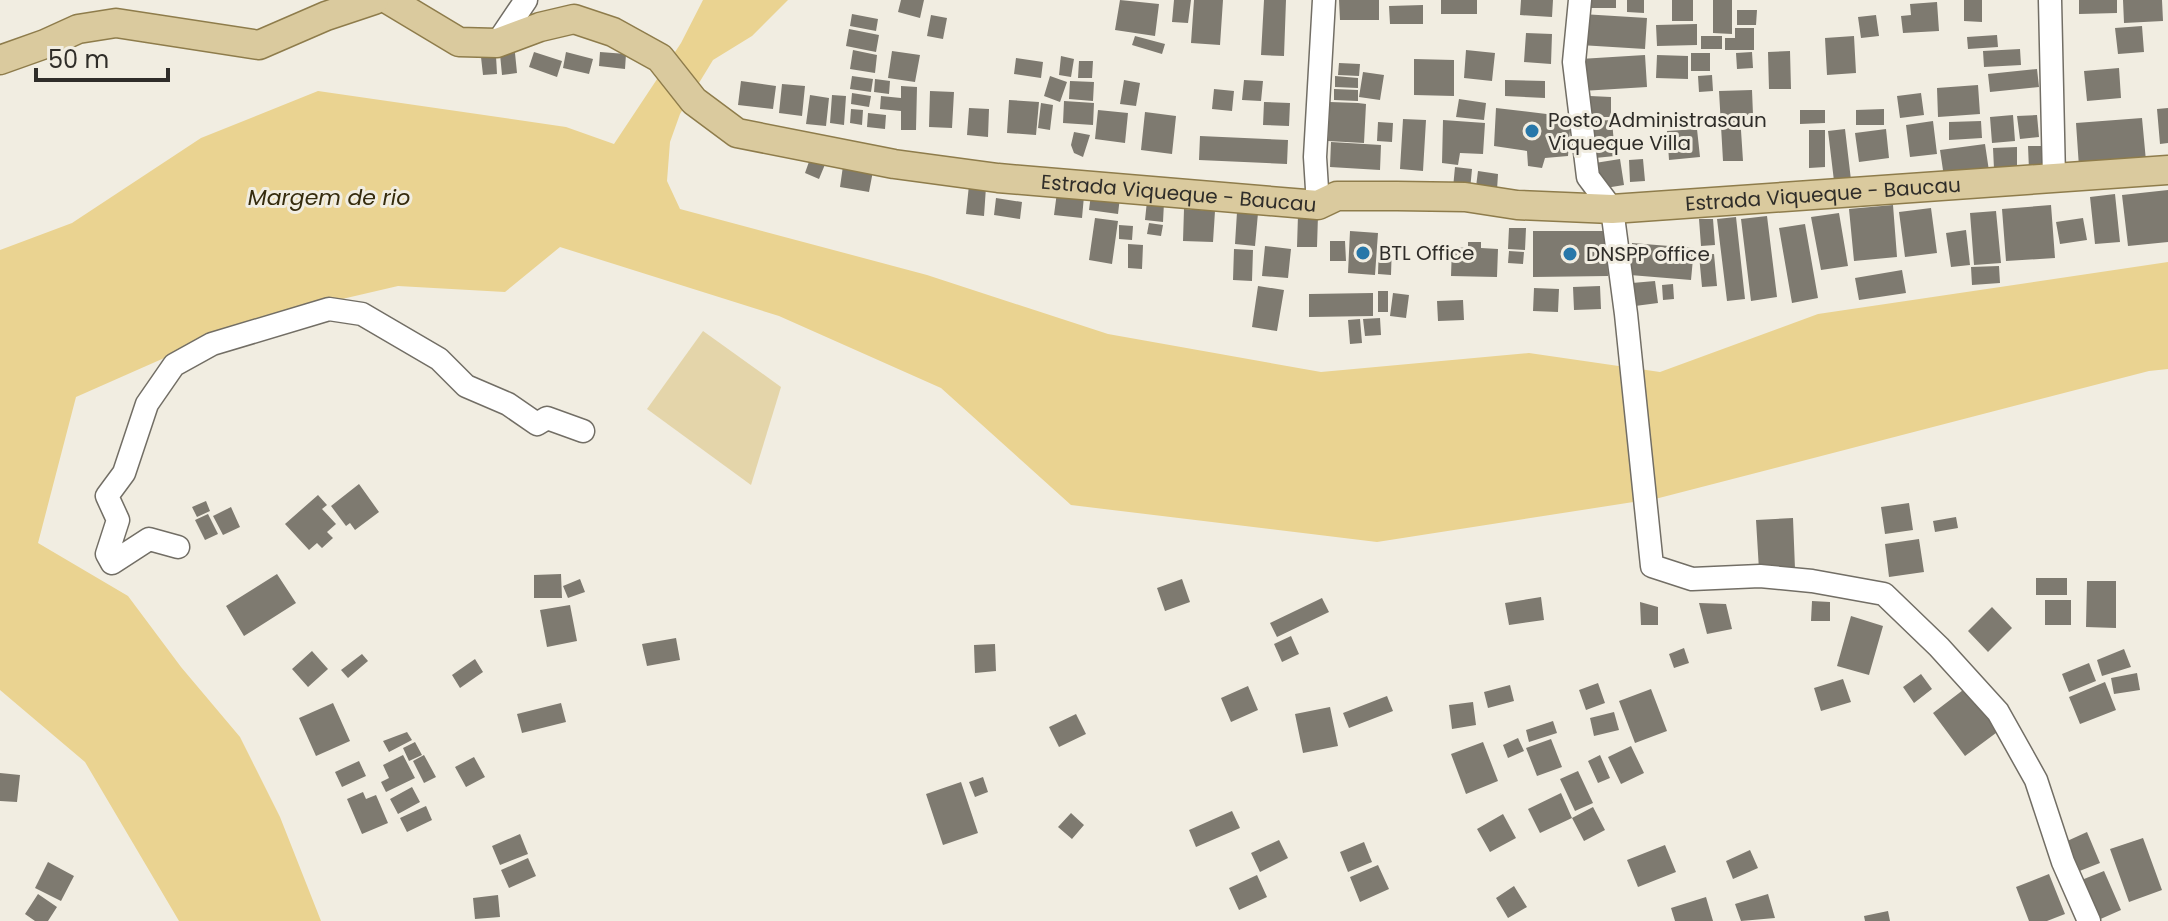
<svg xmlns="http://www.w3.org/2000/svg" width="2168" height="921" font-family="Poppins,sans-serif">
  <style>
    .green { fill: #e4d5aa }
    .water { fill: #ead391 }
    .building { fill: #7e7a70 }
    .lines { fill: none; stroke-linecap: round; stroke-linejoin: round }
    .minor-casing { stroke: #726e65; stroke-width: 25 }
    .major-casing { stroke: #8e7c4b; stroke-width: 31 }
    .minor { stroke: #fff; stroke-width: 22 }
    .major { stroke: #daca9e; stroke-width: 28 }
    .poi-dot { fill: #2777a9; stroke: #f1ede1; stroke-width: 3 }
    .labels { text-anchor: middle; stroke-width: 6; stroke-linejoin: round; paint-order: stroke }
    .poi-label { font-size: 20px; fill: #2f2d29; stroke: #f1ede1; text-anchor: start }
    .street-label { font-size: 20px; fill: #2f2d29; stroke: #f1ede1 }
    .water-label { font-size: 22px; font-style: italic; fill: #352b0d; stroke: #f1ede1 }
  </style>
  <rect width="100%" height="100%" fill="#f1ede1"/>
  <path class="green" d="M703,331L781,387L751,485L647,409Z"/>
  <path class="water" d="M703,0H788L752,36L713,60L680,114L670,142L667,181L680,209L927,275L1108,334L1321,372L1529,353L1660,372L1818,314L2168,262V369L2149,371L1659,498L1377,542L1071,505L941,388L779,316L560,247L505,292L398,286L248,321L76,397L38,543L128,596L181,667L240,737L280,817L321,921H179L85,762L0,690V250L72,223L201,138L318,91L566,127L614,144L681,43Z"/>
  <path class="building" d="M901,0H924L920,18L898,12Z
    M1120,0L1159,4L1155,36L1115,30Z
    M1174,0H1191L1188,23L1172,22Z
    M1194,0H1223L1220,45L1191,43Z
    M1264,0H1286L1284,56L1261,55Z
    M1339,0H1379V20H1340Z
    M1441,0H1477V14H1441Z
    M1521,0H1553L1552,17L1520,15Z
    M1583,0H1616V8H1583Z
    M1627,0H1644V13L1627,12Z
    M1672,0H1693V21H1672Z
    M1713,0H1732V34L1713,33Z
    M1964,0H1982V22L1964,21Z
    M2079,0H2117V13L2079,14Z
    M2123,0H2162L2163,21L2124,23Z
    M1937,2L1939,31L1903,33L1901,16L1911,15L1910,4Z
    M1423,5V24H1390L1389,6Z
    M1737,10H1757L1756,25H1737Z
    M852,14L878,19L876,31L850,26Z
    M1582,14L1647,18L1645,49L1580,45Z
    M931,15L947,18L943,39L927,36Z
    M1876,15L1879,36L1861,38L1858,17Z
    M1697,24V45L1657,46L1656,25Z
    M2142,26L2144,52L2118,54L2115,28Z
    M1735,28H1754V50H1725V38H1735Z
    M849,29L879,35L876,52L846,46Z
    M1526,33L1552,34L1551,64L1524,62Z
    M1997,35L1998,47L1968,49L1967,37Z
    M1135,36L1165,44L1162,54L1132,45Z
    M1701,36H1722V49H1701Z
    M1854,36L1856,73L1827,75L1825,38Z
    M2020,49L2021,65L1984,67L1983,51Z
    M853,50L877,55L875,73L850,69Z
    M1466,50L1495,53L1492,81L1464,78Z
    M892,51L920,55L915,82L888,78Z
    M1790,51L1791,89H1769L1768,52Z
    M534,52L562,61L557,77L529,67Z
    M566,52L593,59L589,74L563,68Z
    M600,52L626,54L625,69L599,66Z
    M1752,52L1753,68L1737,69L1736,53Z
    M515,53L517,73L502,75L500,54Z
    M1691,53H1710V71H1691Z
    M1645,55L1647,87L1582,91L1580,59Z
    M1657,55L1688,56V79L1656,78Z
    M496,56L497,74L483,75L481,57Z
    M1061,56L1074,59L1071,77L1059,75Z
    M1016,58L1043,62L1041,78L1014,74Z
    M1414,59L1454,60V96L1414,95Z
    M1079,61H1093L1092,78H1078Z
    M1339,63L1360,64L1359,76L1338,75Z
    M2119,68L2121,98L2087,101L2084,71Z
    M2037,69L2039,87L1990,92L1988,74Z
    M1363,72L1384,75L1380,100L1359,97Z
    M1712,75L1713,91L1699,92L1698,76Z
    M852,76L873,79L871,92L850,89Z
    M1050,76L1067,82L1060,102L1044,96Z
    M1335,76L1358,78V88L1335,87Z
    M875,79L890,81L889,94L874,92Z
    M1124,80L1140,83L1136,106L1120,104Z
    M1244,80L1263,81L1261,101L1242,100Z
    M1505,80L1545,81V98L1505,96Z
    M741,81L776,86L773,109L738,105Z
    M1070,81L1094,82L1093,101L1069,99Z
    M782,84L805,86L802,116L779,113Z
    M1978,85L1980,114L1938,117L1937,88Z
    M901,86L917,87L916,130H901V111L880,109L881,96L901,98Z
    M1214,89L1234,91L1232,111L1212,109Z
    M1334,89L1358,90V101L1334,100Z
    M1752,90L1753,115H1740L1743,161H1723L1719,91Z
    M930,91L954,92L952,128L929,127Z
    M852,93L871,96L869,107L851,104Z
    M1921,93L1924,115L1900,118L1897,96Z
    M810,95L829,98L826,126L806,124Z
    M832,95L846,96L844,125L830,123Z
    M1590,96L1611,97V117H1590Z
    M1459,99L1486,103L1484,120L1456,117Z
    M1009,100L1039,102L1036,135L1007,133Z
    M1064,101L1094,103L1093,125L1063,123Z
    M1264,102L1290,103L1289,126L1263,125Z
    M1330,102L1358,103V106V103L1366,104L1364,143L1328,141Z
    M1041,103L1053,105L1050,130L1038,128Z
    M969,108L989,109L988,137L967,135Z
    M1496,108L1571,117L1568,156L1545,158L1542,168L1528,166L1527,151L1494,146Z
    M2168,108V143L2160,144L2157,109Z
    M851,109L863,110L862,125L850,123Z
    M1884,109V125H1856V110Z
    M1098,110L1128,113L1125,143L1095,139Z
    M1800,110H1825V123L1800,124Z
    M1145,112L1176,116L1172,154L1141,150Z
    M868,113L886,115L885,129L867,127Z
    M2013,115L2015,141L1992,143L1990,117Z
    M2037,115L2039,137L2020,139L2017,116Z
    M2142,118L2146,161L2079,167L2076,123Z
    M1403,119L1426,120L1423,171L1400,169Z
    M1443,120L1485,123L1483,154L1460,153L1458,165L1442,163Z
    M1612,120L1615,156L1595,158L1592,121Z
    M1933,121L1937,154L1910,157L1906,125Z
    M1981,121L1982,138L1949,140V122Z
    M1378,122L1393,123L1392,142L1377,141Z
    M1697,129L1700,157L1669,160L1667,131Z
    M1845,129L1851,180L1834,181L1828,131Z
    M1886,129L1889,158L1859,162L1855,133Z
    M1809,130H1825V167L1809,168Z
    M1074,132L1090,135L1083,157L1074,153L1071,145Z
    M1200,136L1288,140L1287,164L1199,160Z
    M1331,142L1381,145L1380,170L1330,167Z
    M1985,144L1989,171L1944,177L1940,150Z
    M2028,146H2043L2044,170H2029Z
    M2017,147V168L1994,169L1993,148Z
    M811,156L826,162L819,179L805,173Z
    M1620,159L1624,185L1599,189L1595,163Z
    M1643,159L1645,181L1630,182L1629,160Z
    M843,166L873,171L869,192L840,187Z
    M1455,167L1472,169L1470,190L1453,188Z
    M1478,171L1498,174L1497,190L1476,187Z
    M969,185L986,187L984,216L966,214Z
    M2168,190V242L2128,246L2122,195Z
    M1057,192L1084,196L1082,218L1054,215Z
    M1091,194L1120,197L1118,214L1089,210Z
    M2115,194L2120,242L2095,244L2090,197Z
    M996,198L1022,202L1020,219L994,215Z
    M1147,201L1164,202L1163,222L1145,220Z
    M1893,205L1897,257L1854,261L1849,209Z
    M2051,205L2055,258L2006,261L2002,209Z
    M1931,208L1937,253L1905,257L1899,212Z
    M1184,209L1215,211L1213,242L1183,241Z
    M1996,211L2001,263L1974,265L1970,213Z
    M1237,212L1258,213L1255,246L1235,244Z
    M1839,213L1848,266L1821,270L1811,217Z
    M1298,215H1318L1317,247H1297Z
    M1767,216L1777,297L1751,301L1741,219Z
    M1736,217L1745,299L1727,301L1717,219Z
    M1095,218L1118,221L1112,264L1089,260Z
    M2083,218L2087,240L2060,244L2056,222Z
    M1699,219H1713L1715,245L1701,246Z
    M1149,223L1163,225L1161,236L1147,234Z
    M1805,224L1818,298L1792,303L1779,228Z
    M1119,225L1133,226L1132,240L1119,239Z
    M1509,228H1526L1525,250L1508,249Z
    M1966,230L1970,265L1951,267L1946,233Z
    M1350,231L1378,233L1375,275L1348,273Z
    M1533,231H1607L1608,276L1533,277Z
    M1330,241H1345L1346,261H1330Z
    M1468,242H1481V248L1498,249L1497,277L1451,276L1452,247L1468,248Z
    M1632,243L1694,248L1691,280L1630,275Z
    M1128,244L1143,245L1142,269L1128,268Z
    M1379,244H1392L1391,275L1378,274Z
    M1265,246L1291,249L1288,278L1262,276Z
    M1234,249L1253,250L1252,281L1233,280Z
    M1509,251L1524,252L1523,264L1508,263Z
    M1714,254L1717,286L1702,287L1699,255Z
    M1999,266L2000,283L1972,285L1971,267Z
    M1902,270L1906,293L1859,300L1855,278Z
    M1655,281L1658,303L1635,306L1632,283Z
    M1673,284L1674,299L1663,300L1662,285Z
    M1258,286L1284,290L1277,331L1252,327Z
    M1600,286L1601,309L1574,310L1573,287Z
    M1534,288L1559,289L1558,312L1533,311Z
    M1378,291H1388V312H1378Z
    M1373,293V316L1309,317V294Z
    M1393,293L1409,295L1406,318L1390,316Z
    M1463,300L1464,320L1438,321L1437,301Z
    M1380,318L1381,335L1365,336L1363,319Z
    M1360,319L1362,343L1350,344L1348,320Z
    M359,484L379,512L355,530L350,523L346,526L331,506Z
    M318,495L327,505L322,509L336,524L327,532L333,538L322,548L317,543L309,550L285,524Z
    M206,501L210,511L197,517L192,507Z
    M1909,503L1913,530L1885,534L1881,507Z
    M231,507L240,527L223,535L213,516Z
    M208,514L218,534L205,540L195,520Z
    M1956,517L1958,528L1935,532L1933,521Z
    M1793,518L1795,569L1759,570L1756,520Z
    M1919,539L1924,572L1889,577L1885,544Z
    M277,574L296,603L244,636L226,606Z
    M561,574L562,598H534V575Z
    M2036,578H2067V595H2036Z
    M580,579L585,592L568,598L563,586Z
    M1182,579L1190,602L1165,611L1157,588Z
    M2087,581H2116V628L2086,627Z
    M1541,597L1544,620L1509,625L1505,603Z
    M1322,598L1329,612L1277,637L1270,623Z
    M2045,600H2071V625H2045Z
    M1812,601L1830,602V621H1811Z
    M1640,602L1658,607V625H1641Z
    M1699,603L1726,604L1732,629L1707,634Z
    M570,605L577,641L547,647L540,610Z
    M1992,607L2012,628L1988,652L1968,631Z
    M1851,616L1883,626L1869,675L1837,666Z
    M1291,636L1299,654L1282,662L1274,644Z
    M676,638L680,660L647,666L642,644Z
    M995,644L996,671L975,673L974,645Z
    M1684,648L1689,663L1674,668L1669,654Z
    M2124,649L2131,667L2102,676L2097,660Z
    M312,651L328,669L308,687L292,669Z
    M362,654L368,661L348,678L341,670Z
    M475,659L483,672L460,688L452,675Z
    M2089,663L2096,681L2069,692L2062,674Z
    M2137,673L2140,690L2114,694L2111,678Z
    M1921,674L1932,689L1914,703L1903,687Z
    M1843,679L1851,702L1821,711L1814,688Z
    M2105,682L2116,710L2080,724L2069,697Z
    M1598,683L1605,703L1586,710L1579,690Z
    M1510,685L1514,701L1488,708L1484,692Z
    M1248,686L1258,710L1231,722L1221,698Z
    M1967,687L2000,730L1965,756L1933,713Z
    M1651,689L1667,731L1635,743L1619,701Z
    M1387,696L1393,711L1349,728L1343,713Z
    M1473,702L1476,725L1452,729L1449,705Z
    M333,703L350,741L316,756L299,718Z
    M561,703L566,722L522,733L517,714Z
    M1330,707L1338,746L1303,753L1295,714Z
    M1614,712L1619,730L1594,736L1590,718Z
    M1076,714L1086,734L1059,747L1049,727Z
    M1553,721L1557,733L1529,742L1526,730Z
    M407,732L412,740L389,752L383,741Z
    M1518,738L1524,751L1508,758L1503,745Z
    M1551,739L1562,767L1537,776L1526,748Z
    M415,742L422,755L409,761L403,748Z
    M1483,742L1498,781L1466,794L1451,754Z
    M1631,746L1644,773L1621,784L1608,757Z
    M403,755L415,778L386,792L381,782L389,778L383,765Z
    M424,755L436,777L424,783L413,761Z
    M1600,755L1610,778L1598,783L1588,761Z
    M474,757L485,777L466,787L455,767Z
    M359,761L366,776L342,787L335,772Z
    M1578,771L1593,803L1575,811L1560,779Z
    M0,773L20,775L17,802L0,801Z
    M983,777L988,792L975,797L969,782Z
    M961,782L978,833L943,845L926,794Z
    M412,787L420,802L398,814L390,799Z
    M363,792L366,799L376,795L388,823L362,834L347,799Z
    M1561,793L1572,818L1593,807L1605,830L1584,841L1572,818L1540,833L1528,809Z
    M426,806L432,820L407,832L400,818Z
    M1232,811L1240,828L1196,847L1189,830Z
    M1071,813L1084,825L1072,839L1058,827Z
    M1503,814L1516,838L1490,852L1477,829Z
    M2087,832L2100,863L2077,872L2065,842Z
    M520,834L528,854L500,865L492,846Z
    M2143,838L2162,890L2129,902L2110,849Z
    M1279,840L1288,858L1260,872L1251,853Z
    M1364,842L1372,862L1348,872L1340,852Z
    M1665,845L1676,872L1638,887L1627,860Z
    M1750,850L1758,868L1733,879L1726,861Z
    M528,858L536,876L509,888L501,870Z
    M48,862L74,876L61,901L35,888Z
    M1378,865L1389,889L1360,902L1350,877Z
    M2104,871L2121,910L2096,921L2079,881Z
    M2049,874L2065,914L2047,921H2029L2016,887Z
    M1257,875L1267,897L1239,910L1229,888Z
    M1514,886L1527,907L1508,918L1496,898Z
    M38,894L57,907L48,921H35L25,914Z
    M1768,894L1775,918L1741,921L1735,904Z
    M498,895L500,917L475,919L473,898Z
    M1706,897L1713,921H1675L1671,908Z
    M1888,911L1890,921H1865L1864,916Z"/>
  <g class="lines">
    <g class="minor-casing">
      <path id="minor" d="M1580,0L1574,62L1588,177L1612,209L1626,314L1652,566L1692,579L1760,576L1812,581L1884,594L1939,647L1998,712L2036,780L2063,862L2089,921
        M2050,0L2054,178
        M497,43L526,0
        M1318,205L1315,157L1324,0
        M178,547L149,539L112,563L107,554L118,520L107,496L124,473L147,404L174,365L212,344L329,309L362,314L439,359L466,386L508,404L537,424L547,418L583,431"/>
    </g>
    <g class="major-casing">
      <g id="major">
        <path id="s1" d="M389,0L459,42L497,43L540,27L574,19L613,32L660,58L694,101L737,133L894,164L998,178L1318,205L1337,196H1397L1465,197L1517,205L1612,209L2168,170"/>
        <path d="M0,60L45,44L78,29L116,23L259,45L326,16L374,0"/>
      </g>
    </g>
    <use href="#minor" class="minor"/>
    <use href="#major" class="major"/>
  </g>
  <g class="poi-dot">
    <circle cx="1532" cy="131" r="8"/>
    <circle cx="1363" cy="253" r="8"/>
    <circle cx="1570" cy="254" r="8"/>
  </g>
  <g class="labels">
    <g class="poi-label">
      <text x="1548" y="127">Posto Administrasaun<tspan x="1548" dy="23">Viqueque Villa</tspan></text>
      <text x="1379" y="260">BTL Office</text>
      <text x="1586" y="261">DNSPP office</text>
    </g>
    <g class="street-label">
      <text dy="7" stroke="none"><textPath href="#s1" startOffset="850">Estrada Viqueque - Baucau</textPath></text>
      <text dy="7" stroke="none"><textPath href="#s1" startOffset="1498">Estrada Viqueque - Baucau</textPath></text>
    </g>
    <g class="water-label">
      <text x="329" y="205">Margem de rio</text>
    </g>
  </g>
  <path d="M36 68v12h132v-12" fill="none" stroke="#2f2d29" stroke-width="4"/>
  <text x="48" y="68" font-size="24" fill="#2f2d29" stroke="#f1ede1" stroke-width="6" paint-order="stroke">50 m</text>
</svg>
